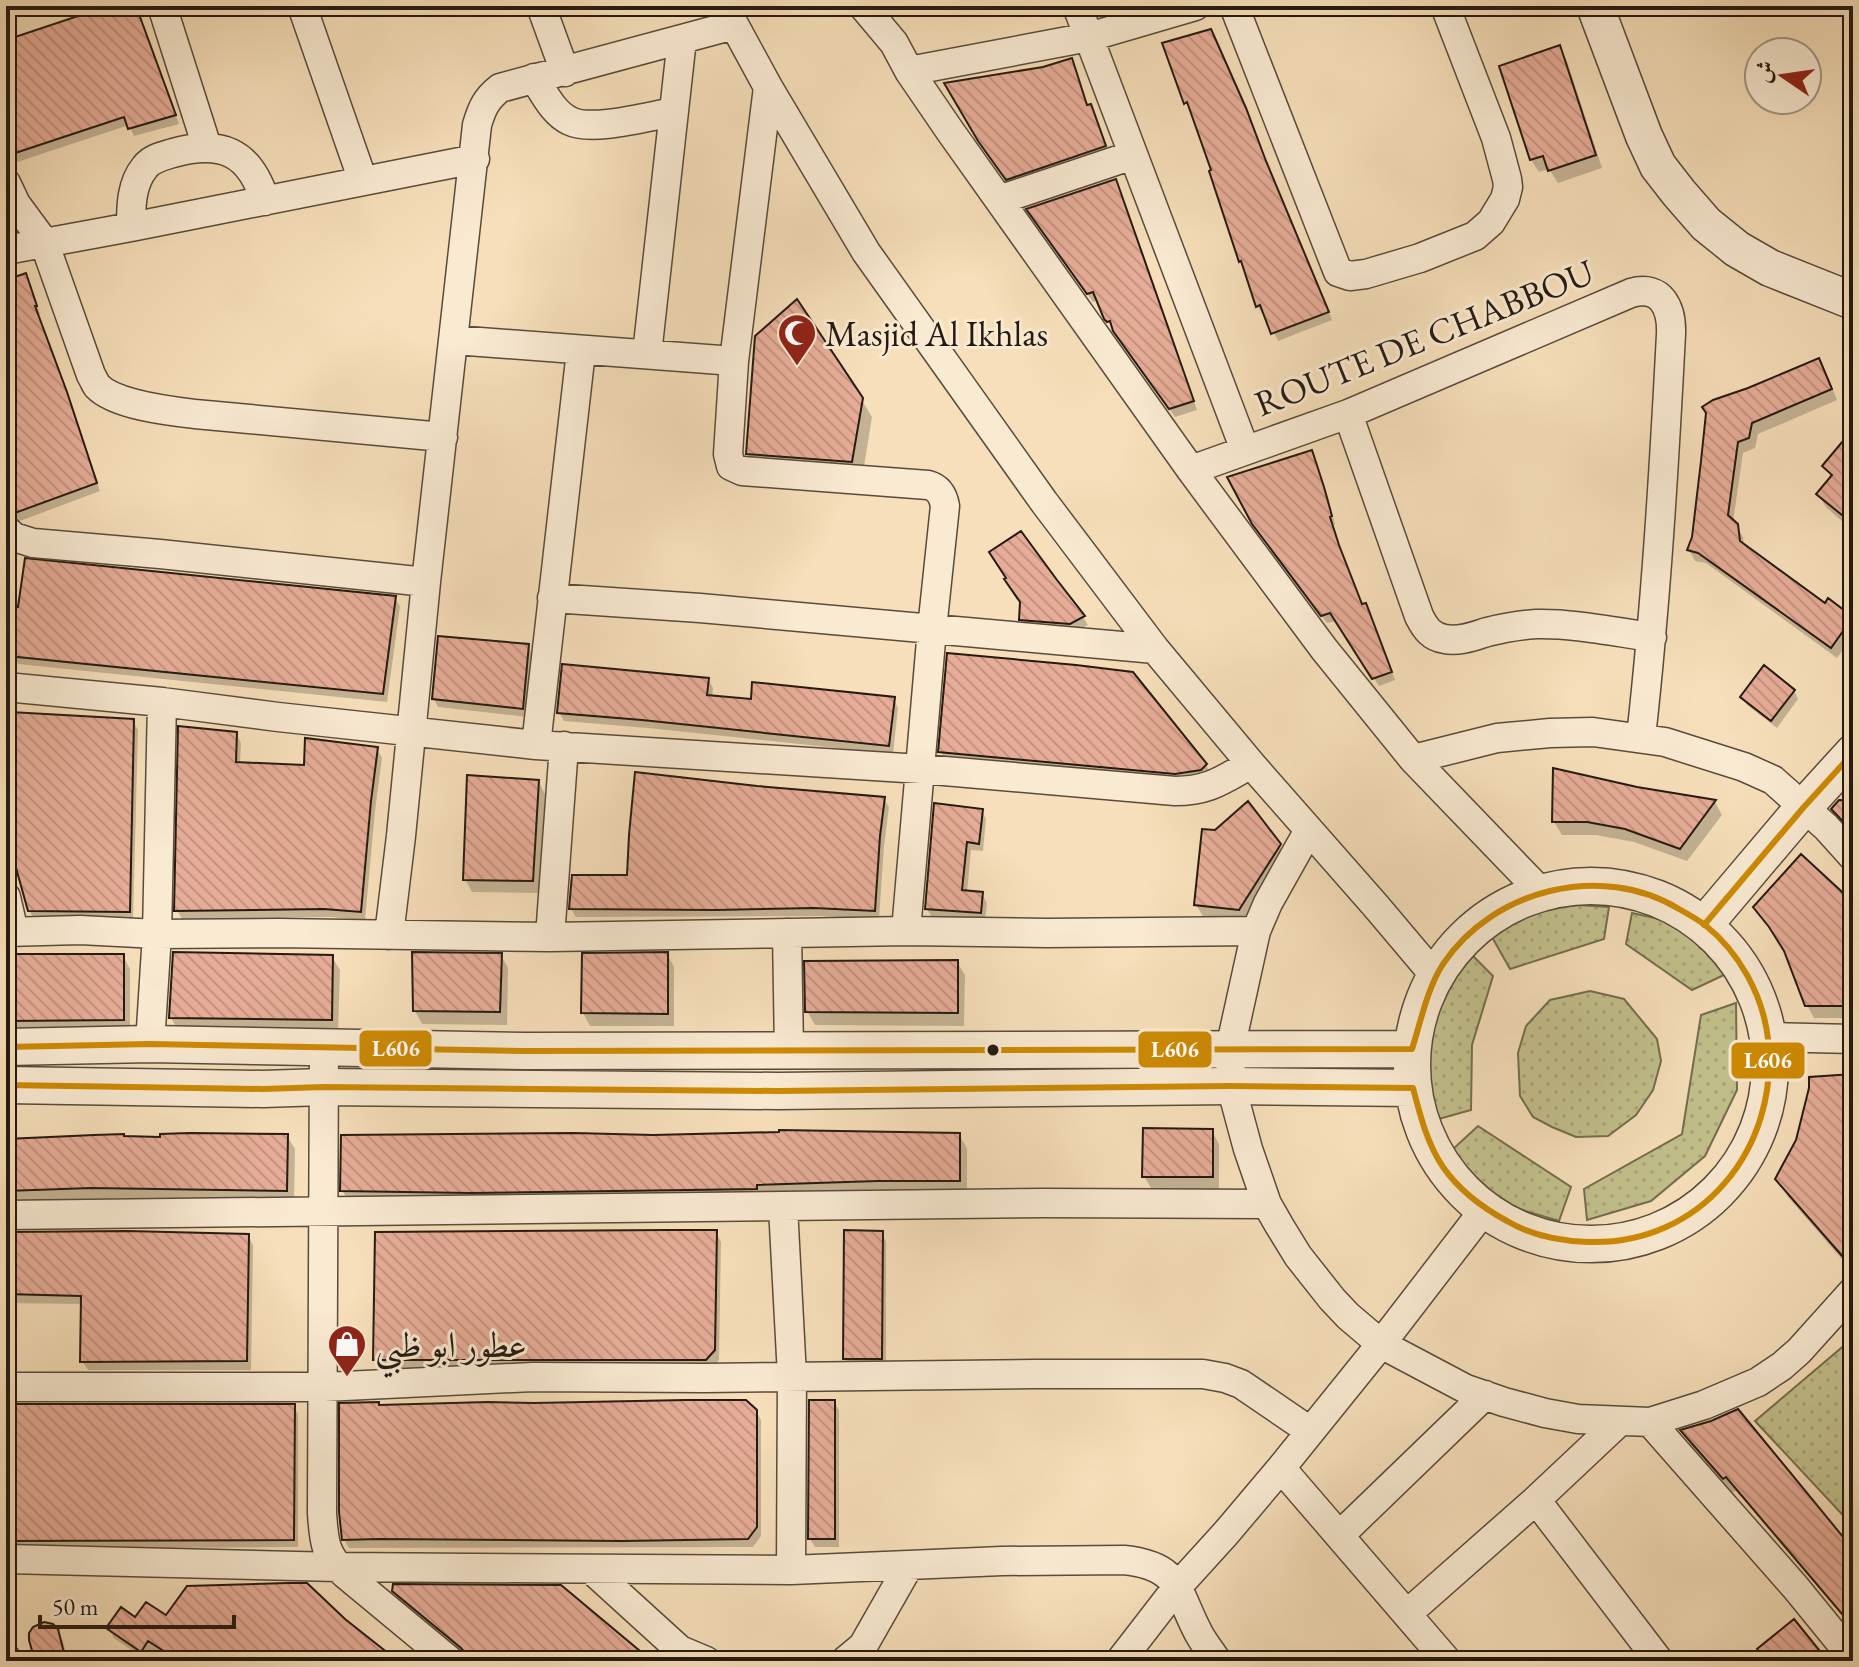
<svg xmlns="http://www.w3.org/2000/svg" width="1859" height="1667" font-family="'EB Garamond',Amiri,serif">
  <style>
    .grass { fill: url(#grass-dots); stroke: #746d4e; stroke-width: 2 }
    .shadow { fill: #0003 }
    .building { fill: url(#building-back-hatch); stroke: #251a11; stroke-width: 2 }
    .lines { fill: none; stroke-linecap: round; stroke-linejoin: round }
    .minor-casing { stroke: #594b3b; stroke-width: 31 }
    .tertiary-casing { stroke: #594b3b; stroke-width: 39 }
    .minor { stroke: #f9ead2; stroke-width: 28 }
    .tertiary { stroke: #f9ead2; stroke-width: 36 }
    .bus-1-casing { stroke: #f9ead2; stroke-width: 12 }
    .bus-1 { stroke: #cd8a03; stroke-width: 6 }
    .bus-dot { fill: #251a11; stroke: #f9ead2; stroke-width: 3 }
    .labels { text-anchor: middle; stroke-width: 6; stroke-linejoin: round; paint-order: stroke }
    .poi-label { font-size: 36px; fill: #251a11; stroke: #f9ead2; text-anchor: start }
    .street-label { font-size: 36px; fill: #251a11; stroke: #f9ead2 }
    .line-badge { stroke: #f9ead2; stroke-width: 3 }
    .badge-label { font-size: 22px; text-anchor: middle; font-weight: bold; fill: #fff }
  </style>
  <defs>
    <pattern id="grass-dots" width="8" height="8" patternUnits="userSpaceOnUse" patternTransform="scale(2)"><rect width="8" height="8" fill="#c2c08c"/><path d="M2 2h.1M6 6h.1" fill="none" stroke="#a7a478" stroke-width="1.8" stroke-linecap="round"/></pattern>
    <pattern id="building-back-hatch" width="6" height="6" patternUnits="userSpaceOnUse" patternTransform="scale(2)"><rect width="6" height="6" fill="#e6ac97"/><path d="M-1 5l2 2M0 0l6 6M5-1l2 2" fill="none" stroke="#c59381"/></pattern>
  </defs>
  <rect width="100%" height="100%" fill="#f6dfba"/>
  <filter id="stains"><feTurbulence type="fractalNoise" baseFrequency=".0025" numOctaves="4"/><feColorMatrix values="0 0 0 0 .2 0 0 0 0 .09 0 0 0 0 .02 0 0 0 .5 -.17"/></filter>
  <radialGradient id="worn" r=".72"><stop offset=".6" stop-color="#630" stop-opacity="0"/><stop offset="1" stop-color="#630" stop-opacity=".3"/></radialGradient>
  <path class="grass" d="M1578,905L1609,907L1604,939L1510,969L1492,937L1518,918L1548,909Z
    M1632,913L1691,926L1726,974L1692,990L1626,944Z
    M1470,953L1493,976L1472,1045L1471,1110L1435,1120L1423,1089L1420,1043L1437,990Z
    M1590,991L1624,999L1657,1039L1661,1061L1653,1090L1636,1115L1608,1136L1576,1137L1552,1127L1533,1117L1520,1096L1518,1053L1526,1026L1550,1000Z
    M1736,1003L1737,1090L1705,1156L1651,1201L1587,1220L1584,1189L1682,1134L1701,1015Z
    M1478,1126L1571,1187L1559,1221L1486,1199L1463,1184L1452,1150Z
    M1853,1338V1526L1755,1421Z"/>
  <path class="shadow" d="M113,6H136L179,124L134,136L129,125L11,164L6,155V43Z
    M1164,44L1269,171L1332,320L1278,341L1265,313L1262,314L1258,306L1245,269L1241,261L1192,110L1186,103Z
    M1559,48L1567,61L1602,168L1558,183L1549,169L1539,172L1531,160L1501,67Z
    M1071,60L1076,70L1088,107H1090L1096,116L1110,156L1013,189L986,151L1044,69Z
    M1115,181L1120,189L1197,410L1175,417L1112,327L1099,300L1093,302L1034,217Z
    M25,275L30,283L40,314L38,315L71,403L100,491L17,522L12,521L6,510V282Z
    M1825,371L1837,400L1758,434L1755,448L1743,453L1733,522L1743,537L1744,547L1825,605L1829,601L1852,619L1853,637L1837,658L1706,563L1695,561L1689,550L1694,538L1708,414Z
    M861,399L872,417L862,479L758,470L747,453Z
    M1853,442V531L1826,507L1818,494L1832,479L1825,466Z
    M1311,452L1315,460L1328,497L1335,525H1333L1343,556L1363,606L1370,614L1395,680L1379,686L1337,621L1327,623L1260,533Z
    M395,598L400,606L387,702L18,664L13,656Z
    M1083,617L1088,625L1075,632L1026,628L1021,619Z
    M528,646L532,654L527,717L438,707L434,699Z
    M708,679L713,688L712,697L753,701L894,699L898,708L893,754L648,728L564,721L559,712Z
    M1794,691L1798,699L1777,728L1747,705L1742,697Z
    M133,721L138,730L133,920L34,919L29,910L18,865H14L9,857Z
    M236,733L241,743L240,764L306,767L377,749L382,758L375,811L365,920L330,917L182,919L177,910Z
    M941,751L1206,765L1211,774L1181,782L945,760Z
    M538,781L545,794L539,893L472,892L465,879Z
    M1637,789L1715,802L1722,815L1687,861L1634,842L1596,835H1562L1554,822Z
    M884,799L889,807L884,846L879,919L820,916L576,917L571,909L629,877Z
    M1853,803V835L1841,822L1833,809Z
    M982,811L986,819L983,851L971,850L967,893L982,894L987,903L985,920L932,917L927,909Z
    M1279,845L1287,859L1246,922L1204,918L1196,905Z
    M1853,907V1018H1814L1807,1005L1788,954L1755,908Z
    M667,954L674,967V1026H590L583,1013Z
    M501,955L508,968L507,1025L422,1024L415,1011Z
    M123,956L130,969V1033L6,1034V974Z
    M332,957L340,970L338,1032L178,1031L171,1018Z
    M957,962L965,975L964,1026L815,1025L807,1011Z
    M1853,1076V1272L1788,1197L1778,1179Z
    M1212,1131L1219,1144V1190H1152L1144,1176Z
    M959,1135L967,1148V1194L350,1204L342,1190L653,1137Z
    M287,1136L295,1149L294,1203L6,1204V1141Z
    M716,1232L721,1242L719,1360L712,1369H380L375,1360Z
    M882,1233L886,1241V1367H850L845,1359Z
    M6,1234L248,1236L253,1245L251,1370H88L82,1361L83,1304L6,1303Z
    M834,1402L839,1410V1547H815L810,1539Z
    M6,1406H293L298,1414V1547L6,1549Z
    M379,1407L756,1411L761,1420V1536L753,1547L349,1548L344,1539Z
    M1683,1432L1853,1552V1628L1736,1491L1732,1492L1691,1445Z
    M394,1590L649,1661H469L468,1656L399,1599Z
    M166,1618L344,1620L395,1661H171L154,1650L147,1661L114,1638L108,1628L135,1620Z
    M57,1630L63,1641L68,1661H37Z"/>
  <path class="building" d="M108,6H136L176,115L128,129L124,117L6,156V40Z
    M1211,29L1246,108L1266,161L1329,312L1271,334L1260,305L1256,307L1241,261L1239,262L1209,171L1211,170L1187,102L1184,104L1162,43Z
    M1560,45L1596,155L1548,171L1543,156L1530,160L1499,66Z
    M1072,58L1087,105L1091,104L1106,146L1006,180L978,141L944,83L1043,67Z
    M1116,179L1194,401L1169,409L1113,331L1110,321L1107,322L1104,319L1093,292L1087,294L1026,209Z
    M26,273L37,306H35L67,392L97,483L12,514L6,513V280Z
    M797,299L863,398L852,462L746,454L755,336Z
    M1819,358L1832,389L1752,423L1749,438L1738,442L1728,515L1738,524L1740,541L1825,603L1828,598L1853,617L1831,648L1698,553L1687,550L1692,537L1701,461L1706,413L1702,407L1713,400L1748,388Z
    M1853,429V524L1816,494L1832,475L1822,466Z
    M1312,450L1324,487L1332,516L1330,517L1339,545L1362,604L1366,603L1392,672L1372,679L1330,613L1321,616L1252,524L1227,477Z
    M1021,531L1057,580L1085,616L1070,624L1019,620L1020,602L1004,579L1006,578L989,552Z
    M25,558L396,596L383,694L8,656L14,606L18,607Z
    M438,636L529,644L523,709L432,699Z
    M947,653L1076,665L1133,672L1207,764L1201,770L1175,774L938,752Z
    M562,664L709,678L707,695L751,699L752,682L895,697L889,746L642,720L557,713Z
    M1764,665L1795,690L1771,721L1740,697Z
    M10,712L134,719L130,912L28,911L13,857H7Z
    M178,726L237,732L236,762L304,765L305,738L378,747L371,801L361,912L324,909L174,911Z
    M1553,768L1637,787L1716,800L1680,849L1625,829L1587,822H1552Z
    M635,772L757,786L885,797L880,836L875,911L814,908L715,910L569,909L572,875H627L629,835Z
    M467,775L539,780L533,881L463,880Z
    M1839,800L1853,801V832L1831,809Z
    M1248,801L1281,844L1239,910L1194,905L1202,829L1215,830Z
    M934,803L983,809L979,844L967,842L962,890L983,892L981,913L925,909Z
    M1801,854L1840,890L1853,904V1006H1805L1784,951L1769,927L1753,907Z
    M173,952L333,955L332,1020L169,1018Z
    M412,952L502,953L500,1012L413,1011Z
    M668,952V1014L581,1013L582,953Z
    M6,954H124V1020L6,1021Z
    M958,960V1013L805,1012L804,961Z
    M1853,1074V1240L1843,1257L1775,1179L1796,1140L1809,1088V1077Z
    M1143,1128L1213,1129V1177H1142Z
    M779,1130L960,1133V1181H878L757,1185V1189L470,1193L340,1191L341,1135L574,1133L653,1135L779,1132Z
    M190,1133L288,1134L287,1191L91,1188L6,1191V1139L94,1135L124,1134V1136L160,1137V1134Z
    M668,1230H717L715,1350L706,1360H373L375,1232Z
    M844,1230L883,1231L882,1359H843Z
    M128,1231L249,1234L247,1361L80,1362L81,1296L6,1294V1232Z
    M686,1400H746L757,1410V1527L748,1539L622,1541L379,1539L342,1540L339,1512V1403L379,1402V1405L488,1402L534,1403Z
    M809,1400H835V1539H808Z
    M6,1404H295L294,1540L6,1541Z
    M1738,1409L1853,1549V1627L1726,1477L1723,1479L1680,1430L1711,1421Z
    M288,1583H307L345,1619L398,1661H179L148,1641L141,1652L106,1628L121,1607L135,1617L146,1602L166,1615L187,1586Z
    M393,1584L561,1585L652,1661H467L466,1654L461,1648L392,1591Z
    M1794,1619L1828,1661H1766L1757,1649Z
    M44,1622L53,1624L58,1629L66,1661H35L29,1640V1633L33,1627Z"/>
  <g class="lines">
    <g class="minor-casing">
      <path id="minor" d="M162,6L207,147
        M302,6L363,181
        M541,6L565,72
        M724,6L768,87L866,252L1044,502L1155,649L1251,764L1375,905L1435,976
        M863,6L894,43L909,71L950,131L1191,470L1324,649L1413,759
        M1077,6L1245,450
        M1234,6L1338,272L1350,276L1366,274L1420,258L1475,236L1491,222L1505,199L1508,187L1507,179L1496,138L1445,6
        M909,71L1089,37L1195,6
        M534,78C544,93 553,113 570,121C592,132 649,116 674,112
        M768,87L734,361L728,454L731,466L742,471L928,485C939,488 943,495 945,506L932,629L906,931
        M6,183L16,204L44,242L91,375C93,378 95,383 97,386C115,405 169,411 195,414L443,437
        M999,200L1133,155
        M131,227C131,207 131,184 145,167C152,158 163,156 173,153C221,140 250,151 265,201
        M6,250L131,227L475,159
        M454,340L734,361
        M647,354L682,39
        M1348,414L1419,616C1425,628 1431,637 1445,639C1459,642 1474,636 1487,632C1503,628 1519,625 1536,624C1573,623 1615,632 1652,637
        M1191,470L1348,414L1631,293C1662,284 1672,309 1671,334C1664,469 1656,603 1641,737
        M6,530L14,537L33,543L160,554L426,582
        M552,598L700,608L1155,649
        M6,687L162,702L278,717L536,745L921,769L1175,791C1209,791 1222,780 1251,764
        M536,745L581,351
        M1309,830L1268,903L1256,931L1230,1049L1231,1086L1248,1149L1267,1204L1279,1225L1298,1256L1332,1299L1348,1316L1381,1344L1466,1389L1504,1402L1545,1413L1578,1419L1650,1422L1704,1405L1758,1382L1782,1366L1799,1351L1853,1291
        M1541,892L1413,759L1497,738L1550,733L1593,732L1665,742L1744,767L1773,780L1826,827L1853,857
        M6,897L14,932
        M6,932L80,930L157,934L279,933L550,937L906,931L1047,933L1256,931
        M787,933L789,1050
        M389,935L401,836L426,582L477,125C482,108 486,99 500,88L734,25
        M550,937L564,746
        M1768,1037L1853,1039
        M150,1044L157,934L162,702
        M324,1047L322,1513C324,1541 324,1553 345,1574L450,1661
        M783,1207L792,1376L791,1570
        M6,1215L1043,1203L1267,1204
        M6,1387H324L533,1377L704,1378L1034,1374H1203L1225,1378L1241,1384L1310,1431
        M1650,1422L1796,1588L1853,1658
        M1281,1468L1447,1661
        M1536,1500L1659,1661
        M1340,1535L1485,1395
        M6,1559L338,1567L791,1570L1002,1561L1124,1560C1181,1566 1176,1591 1199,1634C1204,1643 1211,1652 1217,1661
        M592,1570L680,1650L706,1661
        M1408,1613L1536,1500L1620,1421
        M6,1658L7,1661
        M845,1661L863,1646L908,1567
        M1120,1661L1178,1586L1227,1532L1281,1468L1381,1344L1484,1210"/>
    </g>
    <g class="tertiary-casing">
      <path id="tertiary" d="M1595,6L1644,136L1658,166L1679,193L1706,224L1737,249L1770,268L1853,301
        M1412 1065a179 179 0 1 1 358 0a179 179 0 1 1-358 0Z
        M1704,925L1803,808L1853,753
        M6,1047L150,1044L525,1051L1412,1049
        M6,1085L263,1089L323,1087L778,1091L1231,1086L1413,1088"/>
    </g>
    <use href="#minor" class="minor"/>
    <use href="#tertiary" class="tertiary"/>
    <g class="bus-1-casing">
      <path id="bus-1" d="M1704,925L1803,808L1853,753
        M6,1047L150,1044L525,1051L1412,1049C1421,1021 1427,989 1443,964C1493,889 1602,862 1679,909C1688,914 1697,919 1705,925C1739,952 1763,995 1768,1039C1780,1148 1701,1246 1588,1242C1560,1241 1532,1236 1507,1221C1483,1208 1459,1190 1443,1167C1427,1143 1420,1115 1413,1088L1231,1086L778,1091L323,1087L263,1089L6,1085"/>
    </g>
    <use href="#bus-1" class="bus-1"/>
  </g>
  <defs>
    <g id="mosque-pin" transform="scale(2)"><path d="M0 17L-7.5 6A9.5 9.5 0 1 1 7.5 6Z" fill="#8f2418" stroke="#f9ead2"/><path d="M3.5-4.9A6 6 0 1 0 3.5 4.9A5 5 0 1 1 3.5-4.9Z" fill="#fff"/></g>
    <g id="shop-pin" transform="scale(2)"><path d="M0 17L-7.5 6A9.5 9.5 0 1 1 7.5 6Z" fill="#8f2418" stroke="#f9ead2"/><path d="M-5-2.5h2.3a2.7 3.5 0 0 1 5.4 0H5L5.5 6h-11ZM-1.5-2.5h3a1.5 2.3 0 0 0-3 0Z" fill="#fff"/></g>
  </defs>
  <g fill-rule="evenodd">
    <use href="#mosque-pin" x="797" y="333"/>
    <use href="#shop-pin" x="347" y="1344"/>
  </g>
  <circle class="bus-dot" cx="993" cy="1050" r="7"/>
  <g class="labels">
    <g class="poi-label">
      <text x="825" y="346">Masjid Al Ikhlas</text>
      <text x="375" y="1357">عطور ابو ظبي</text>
    </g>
    <g class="street-label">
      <text transform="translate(1424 337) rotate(-22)" y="13">ROUTE DE CHABBOU</text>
    </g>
  </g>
  <g class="line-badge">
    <rect x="358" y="1029" width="75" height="39" rx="8" fill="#cd8a03"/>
    <rect x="1137" y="1030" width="76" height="39" rx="8" fill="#cd8a03"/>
    <rect x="1730" y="1041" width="76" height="39" rx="8" fill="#cd8a03"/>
  </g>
  <g class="badge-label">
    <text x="396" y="1056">L606</text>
    <text x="1175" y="1057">L606</text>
    <text x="1768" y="1068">L606</text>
  </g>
  <rect width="1859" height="1667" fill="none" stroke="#f6dfba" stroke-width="32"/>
  <rect x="8" y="8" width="1843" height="1651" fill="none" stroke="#251a11" stroke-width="4"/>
  <rect x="16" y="16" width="1827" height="1635" fill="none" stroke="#251a11" stroke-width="2"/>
  <g transform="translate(1783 76) rotate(283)"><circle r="38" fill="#f9ead2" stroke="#a49785" stroke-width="2"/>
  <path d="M0-6L14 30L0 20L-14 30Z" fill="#8f2418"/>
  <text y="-12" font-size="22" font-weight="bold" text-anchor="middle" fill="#251a11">ش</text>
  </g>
  <path d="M40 1615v12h194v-12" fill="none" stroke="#251a11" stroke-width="4"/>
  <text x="52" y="1615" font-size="24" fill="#251a11" stroke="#f9ead2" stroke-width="6" paint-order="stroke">50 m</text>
  <rect width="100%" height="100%" filter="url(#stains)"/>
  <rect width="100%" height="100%" fill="url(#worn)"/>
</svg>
